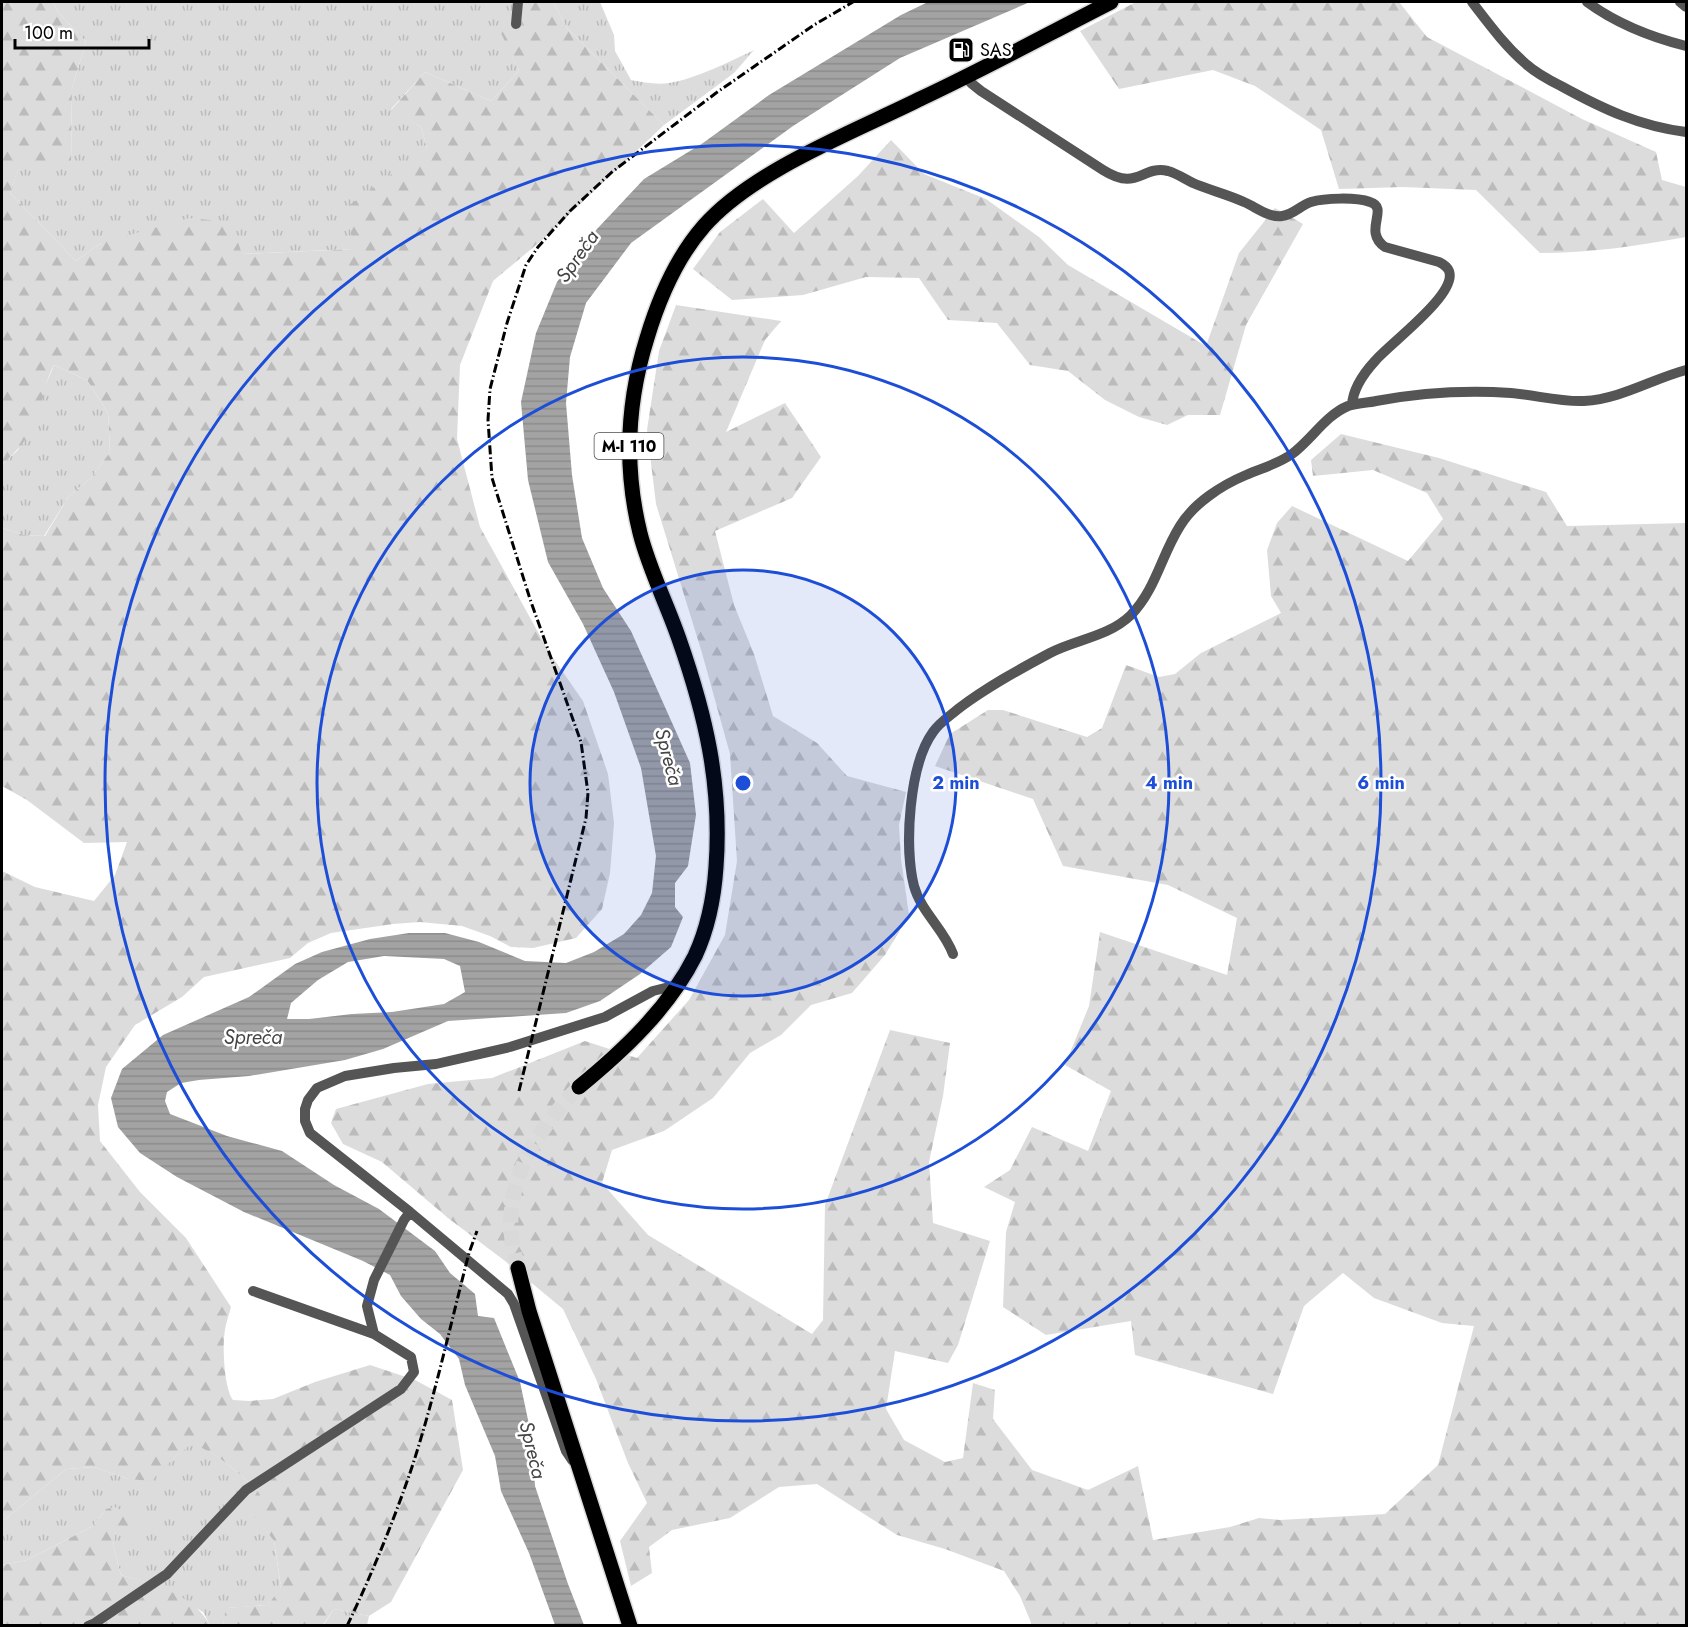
<svg xmlns="http://www.w3.org/2000/svg" width="1688" height="1627" font-family="Jost,sans-serif">
  <style>
    .grass { fill: url(#grass-tufts) }
    .forest { fill: url(#forest-firs) }
    .water { fill: url(#water-rules); fill-rule: evenodd }
    .lines { fill: none; stroke-linecap: round; stroke-linejoin: round }
    .primary-tunnel { stroke: #d9d9d9; stroke-width: 15; stroke-dasharray: 15 8; stroke-linecap: butt }
    .primary-casing { stroke: #dbdbdb; stroke-width: 18 }
    .minor { stroke: #555; stroke-width: 10 }
    .primary { stroke: #000; stroke-width: 15 }
    .rail { stroke: #000; stroke-width: 3; stroke-dasharray: 9 3 1.5 3; stroke-linecap: butt }
    .ring { fill: none; stroke: #1d4ed8; stroke-width: 3 }
    .labels { text-anchor: middle; stroke-width: 5; stroke-linejoin: round; paint-order: stroke }
    .shield { fill: #fff; stroke: #4c4c4c; stroke-width: 1.5 }
    .shield-label { font-size: 16px; font-weight: bold; fill: #000 }
    .poi-label { font-size: 18px; fill: #000; stroke: #fff; text-anchor: start }
    .water-label { font-size: 20px; font-style: italic; fill: #444; stroke: #fff }
    .centre { fill: #1d4ed8; stroke: #fff; stroke-width: 3 }
    .ring-label { font-size: 18px; text-anchor: middle; font-weight: bold; fill: #1d4ed8; stroke: #fff; stroke-width: 5; stroke-linejoin: round; paint-order: stroke }
  </style>
  <defs>
    <pattern id="grass-tufts" width="24" height="20" patternUnits="userSpaceOnUse" patternTransform="scale(1.5)"><rect width="24" height="20" fill="#dcdcdc"/><path d="M3 7l-1-3M5 7V3M7 7l1-3M15 17l-1-3M17 17v-4M19 17l1-3" fill="none" stroke="#bbb"/></pattern>
    <pattern id="forest-firs" width="22" height="20" patternUnits="userSpaceOnUse" patternTransform="scale(1.5)"><rect width="22" height="20" fill="#dcdcdc"/><path d="M5 1l3.5 6h-7zM16 11l3.5 6h-7z" fill="#bbb"/></pattern>
    <pattern id="water-rules" width="6" height="5" patternUnits="userSpaceOnUse" patternTransform="scale(1.5)"><rect width="6" height="5" fill="#a3a3a3"/><path d="M0 2.5h6" fill="none" stroke="#8b8b8b"/></pattern>
  </defs>
  <rect width="100%" height="100%" fill="#fff"/>
  <path class="grass" d="M53,2H521L502,33L519,71L491,101L425,72L391,109L421,127L427,148L420,154L353,249L242,254L101,243L76,261L10,193L20,162L71,164L72,88L86,42L58,12Z
    M553,2H600L614,35L615,51L631,80C643,82 656,85 669,83C695,79 731,61 754,50L734,73L664,125L567,28Z
    M54,365L87,380L108,413L110,452L90,479L69,496L44,536L24,535L2,528V465L18,450Z
    M190,1444C211,1446 241,1476 258,1490L249,1508L274,1541L281,1588L268,1605L227,1608L223,1625H210L203,1612L157,1586L121,1575L113,1546L116,1530L145,1524L106,1509L93,1526L27,1560L2,1565V1522L66,1469L94,1467L128,1479L174,1458Z
    M334,1609L369,1616L367,1625L323,1626Z"/>
  <path class="forest" d="M2,2H53L58,12L86,42L72,88L71,165L20,163L10,193L76,261L101,243L189,218L231,222L242,254L353,249L347,207L427,148L421,127L391,110L425,72L491,101L519,71L501,33L521,2H553L567,28L664,125L542,240L493,281L460,365L457,439L480,527L549,652L583,701L608,774L614,823L610,873L602,909L576,938L533,948L511,947L490,936L462,926L420,922L393,924L331,933L308,943L290,958L204,977L182,997L135,1025L106,1067L98,1105L100,1141L140,1192L186,1238L231,1307C229,1315 226,1322 225,1330C222,1345 224,1388 233,1400L249,1401L273,1399L315,1382L370,1365L415,1380L452,1400L463,1470L391,1602L369,1616L334,1609L323,1625H223L226,1608L268,1605L281,1587L274,1541L248,1508L258,1490C241,1476 211,1446 190,1445L174,1458L151,1481L128,1479L94,1467L66,1469L2,1522V871L35,887L94,901L115,875L127,842L84,843L27,800L2,786V528L24,535L45,536L69,496L90,479L110,452L108,413L87,380L54,365C45,380 44,399 38,415C32,435 16,452 2,465Z
    M1136,2H1399L1427,37L1582,119L1656,152L1662,180L1686,187V237C1637,246 1590,253 1540,253L1476,190L1403,187L1339,189L1321,130L1255,86L1213,70L1119,89L1080,31Z
    M891,140L924,174L986,199L1039,237L1068,265L1206,346L1239,253L1275,208L1303,224L1246,325L1220,415H1188L1167,425L1139,417L1105,400L1068,371L1030,365L997,323L948,320L919,278L866,277L803,295L732,300L693,269L720,232L763,199L794,233L858,176Z
    M676,305L781,321L765,340L726,432L785,403L821,457L792,498L715,531L734,605L754,654L773,716L817,743L847,776L906,792L899,825L901,859L909,915L885,955L852,993L811,1005L781,1035L750,1053L713,1098L664,1131L612,1150L602,1183L648,1235L812,1334L823,1320L825,1205L890,1030L950,1043L943,1096L929,1162L933,1223L990,1241L958,1345L948,1363L895,1351L886,1409L904,1440L945,1462L963,1458L973,1383L995,1390L993,1419L1032,1470L1088,1490L1138,1466L1153,1540L1230,1527L1259,1518L1280,1520L1385,1514L1438,1465L1474,1326L1442,1323L1374,1298L1343,1273L1304,1306L1273,1394L1135,1355L1131,1321L1046,1335L1003,1307L1006,1232L1015,1202L984,1187L1010,1170L1032,1127L1088,1151L1111,1091L1065,1065L1089,1006L1100,932L1227,975L1237,918L1168,885L1063,866L1033,799L935,766L950,734L988,710H1003L1087,737L1102,728L1126,665L1159,677L1175,674L1201,653L1281,613L1271,596L1267,550L1277,523L1292,506L1408,561L1443,519L1427,493L1373,470L1313,476L1311,460L1341,434L1439,458L1546,492L1567,526L1686,523V1625H1032L1020,1596L1004,1571L945,1549L897,1535L817,1484L779,1487L730,1518L672,1530L649,1547L652,1573L631,1586L620,1541L647,1503L628,1463L596,1379L563,1309L505,1261L448,1218L382,1162L343,1144L331,1123L336,1109L428,1084L492,1078L585,1041L637,1058L689,1000L725,935L737,861L730,754L702,653L656,504L647,430L659,351Z
    M115,1507L147,1524L116,1531L113,1546L121,1575C154,1585 192,1593 210,1625L2,1626V1565L27,1560L93,1526L106,1509Z"/>
  <path class="water" d="M928,2H1030L900,58L793,126L631,243L586,303L570,357L566,403L572,475L582,538L603,588L631,631L690,763L696,815L688,866L675,883V907L683,917L671,947L640,974L600,1001L566,1013L448,1021L383,1049L345,1060L249,1076L199,1080L181,1083L167,1092L165,1101L170,1114L227,1136L282,1151L334,1185L379,1209L435,1251L450,1273L475,1294L478,1316L494,1318L520,1382L531,1434L535,1486L568,1584L584,1625H555L529,1553L501,1491L495,1456L465,1385L459,1359L440,1334L421,1319L401,1296L390,1275L363,1261L244,1212L177,1177L140,1153L118,1127L111,1098L122,1069L163,1035L249,997L295,964L322,952L370,939L409,933H445L479,942L525,961L566,963L594,952L624,934L641,915L652,893L656,856L641,768L614,692L583,624L548,562L528,480L521,402L536,333L557,282L597,229L644,179L703,143L769,95L901,15ZM384,956L444,959L460,966L465,992L444,1004L392,1012L352,1014L309,1019H287L291,1003L318,980L348,962Z"/>
  <g class="lines">
    <path class="primary-tunnel" d="M518,1268C515,1256 512,1244 511,1231C508,1173 540,1127 579,1087"/>
    <g class="primary-casing">
      <path id="primary" d="M579,1087C623,1051 669,1008 695,956C708,928 714,897 716,867C722,785 706,716 679,639C667,604 649,569 640,533C624,468 627,402 647,338C659,298 676,258 704,226C753,170 856,131 922,98C986,68 1048,34 1111,2
        M518,1268L529,1311L630,1626"/>
    </g>
    <path class="minor" d="M1472,2C1489,24 1505,46 1526,64C1536,73 1549,80 1561,86C1603,109 1639,126 1686,132
      M1587,2C1617,24 1650,37 1686,46
      M1680,2L1686,7
      M516,24L518,2
      M967,77L971,83L981,91L1103,170C1138,192 1141,165 1168,171C1176,173 1185,179 1193,183C1209,190 1227,194 1244,202C1256,207 1269,218 1282,216C1293,215 1301,205 1311,202C1325,198 1356,197 1370,202C1390,208 1362,231 1385,247L1439,262C1443,264 1447,266 1449,271C1458,294 1389,344 1375,361C1364,373 1353,388 1352,405
      M953,954C944,929 921,912 914,886C904,847 909,765 933,732C940,722 950,716 958,709C987,687 1018,670 1050,653C1077,639 1108,637 1131,615C1156,589 1161,556 1180,526C1194,503 1222,485 1246,475C1262,468 1278,464 1292,454C1311,440 1326,415 1348,406C1357,403 1367,403 1376,401C1419,393 1467,390 1511,393C1536,395 1559,402 1584,401C1621,399 1652,379 1686,370
      M374,1334L367,1306L374,1280L404,1220L410,1212
      M572,1460L566,1451L514,1304L508,1294L410,1212L310,1133L305,1121V1109L308,1100L317,1088L345,1076L394,1068L436,1064L510,1047L605,1017L653,991L677,985
      M88,1626L95,1623L167,1574L246,1490L401,1389L414,1372L411,1357L374,1334L253,1291"/>
    <use href="#primary" class="primary"/>
    <path class="rail" d="M519,1091L586,818L588,793L581,742L530,599L492,478L488,420L490,389L507,323L526,265L538,247L570,211L612,172L716,93L814,25L853,2
      M347,1626C371,1576 392,1525 410,1473C434,1401 450,1326 469,1253L477,1231"/>
  </g>
  <circle cx="743" cy="783" r="213" fill="#1d4ed8" fill-opacity=".12"/>
  <g class="ring">
    <circle cx="743" cy="783" r="213"/>
    <circle cx="743" cy="783" r="426"/>
    <circle cx="743" cy="783" r="638"/>
  </g>
  <defs>
    <g id="fuel-square" transform="scale(1.35)"><rect x="-9" y="-9" width="18" height="18" rx="4" fill="#000" stroke="#fff"/><path d="M-5.5-6h7V0h2V4h1.3V-2.5L3-4.5l.8-.8L6-3V5H2.5V1h-1V6h-7ZM-4.2-4.7v3.2H.2V-4.7Z" fill="#fff"/></g>
  </defs>
  <g fill-rule="evenodd">
    <use href="#fuel-square" x="961" y="50"/>
  </g>
  <g class="labels">
    <rect class="shield" x="594.5" y="433" width="69" height="26" rx="4.5"/>
    <g class="shield-label">
      <text x="629" y="452">M-I 110</text>
    </g>
    <g class="poi-label">
      <text x="980" y="56">SAS</text>
    </g>
    <g class="water-label">
      <text transform="translate(577 256) rotate(-55)" y="7">Spreča</text>
      <text transform="translate(669 757) rotate(75)" y="7">Spreča</text>
      <text x="253" y="1044">Spreča</text>
      <text transform="translate(533 1450) rotate(76)" y="7">Spreča</text>
    </g>
  </g>
  <circle cx="743" cy="783" r="9" class="centre"/>
  <g class="ring-label">
    <text x="956" y="789">2 min</text>
    <text x="1169" y="789">4 min</text>
    <text x="1381" y="789">6 min</text>
  </g>
  <rect width="1688" height="1627" fill="none" stroke="#000000" stroke-width="6"/>
  <path d="M15 39v9h134v-9" fill="none" stroke="#000000" stroke-width="3"/>
  <text x="24" y="39" font-size="18" fill="#000000" stroke="#ffffff" stroke-width="4.5" paint-order="stroke">100 m</text>
</svg>
